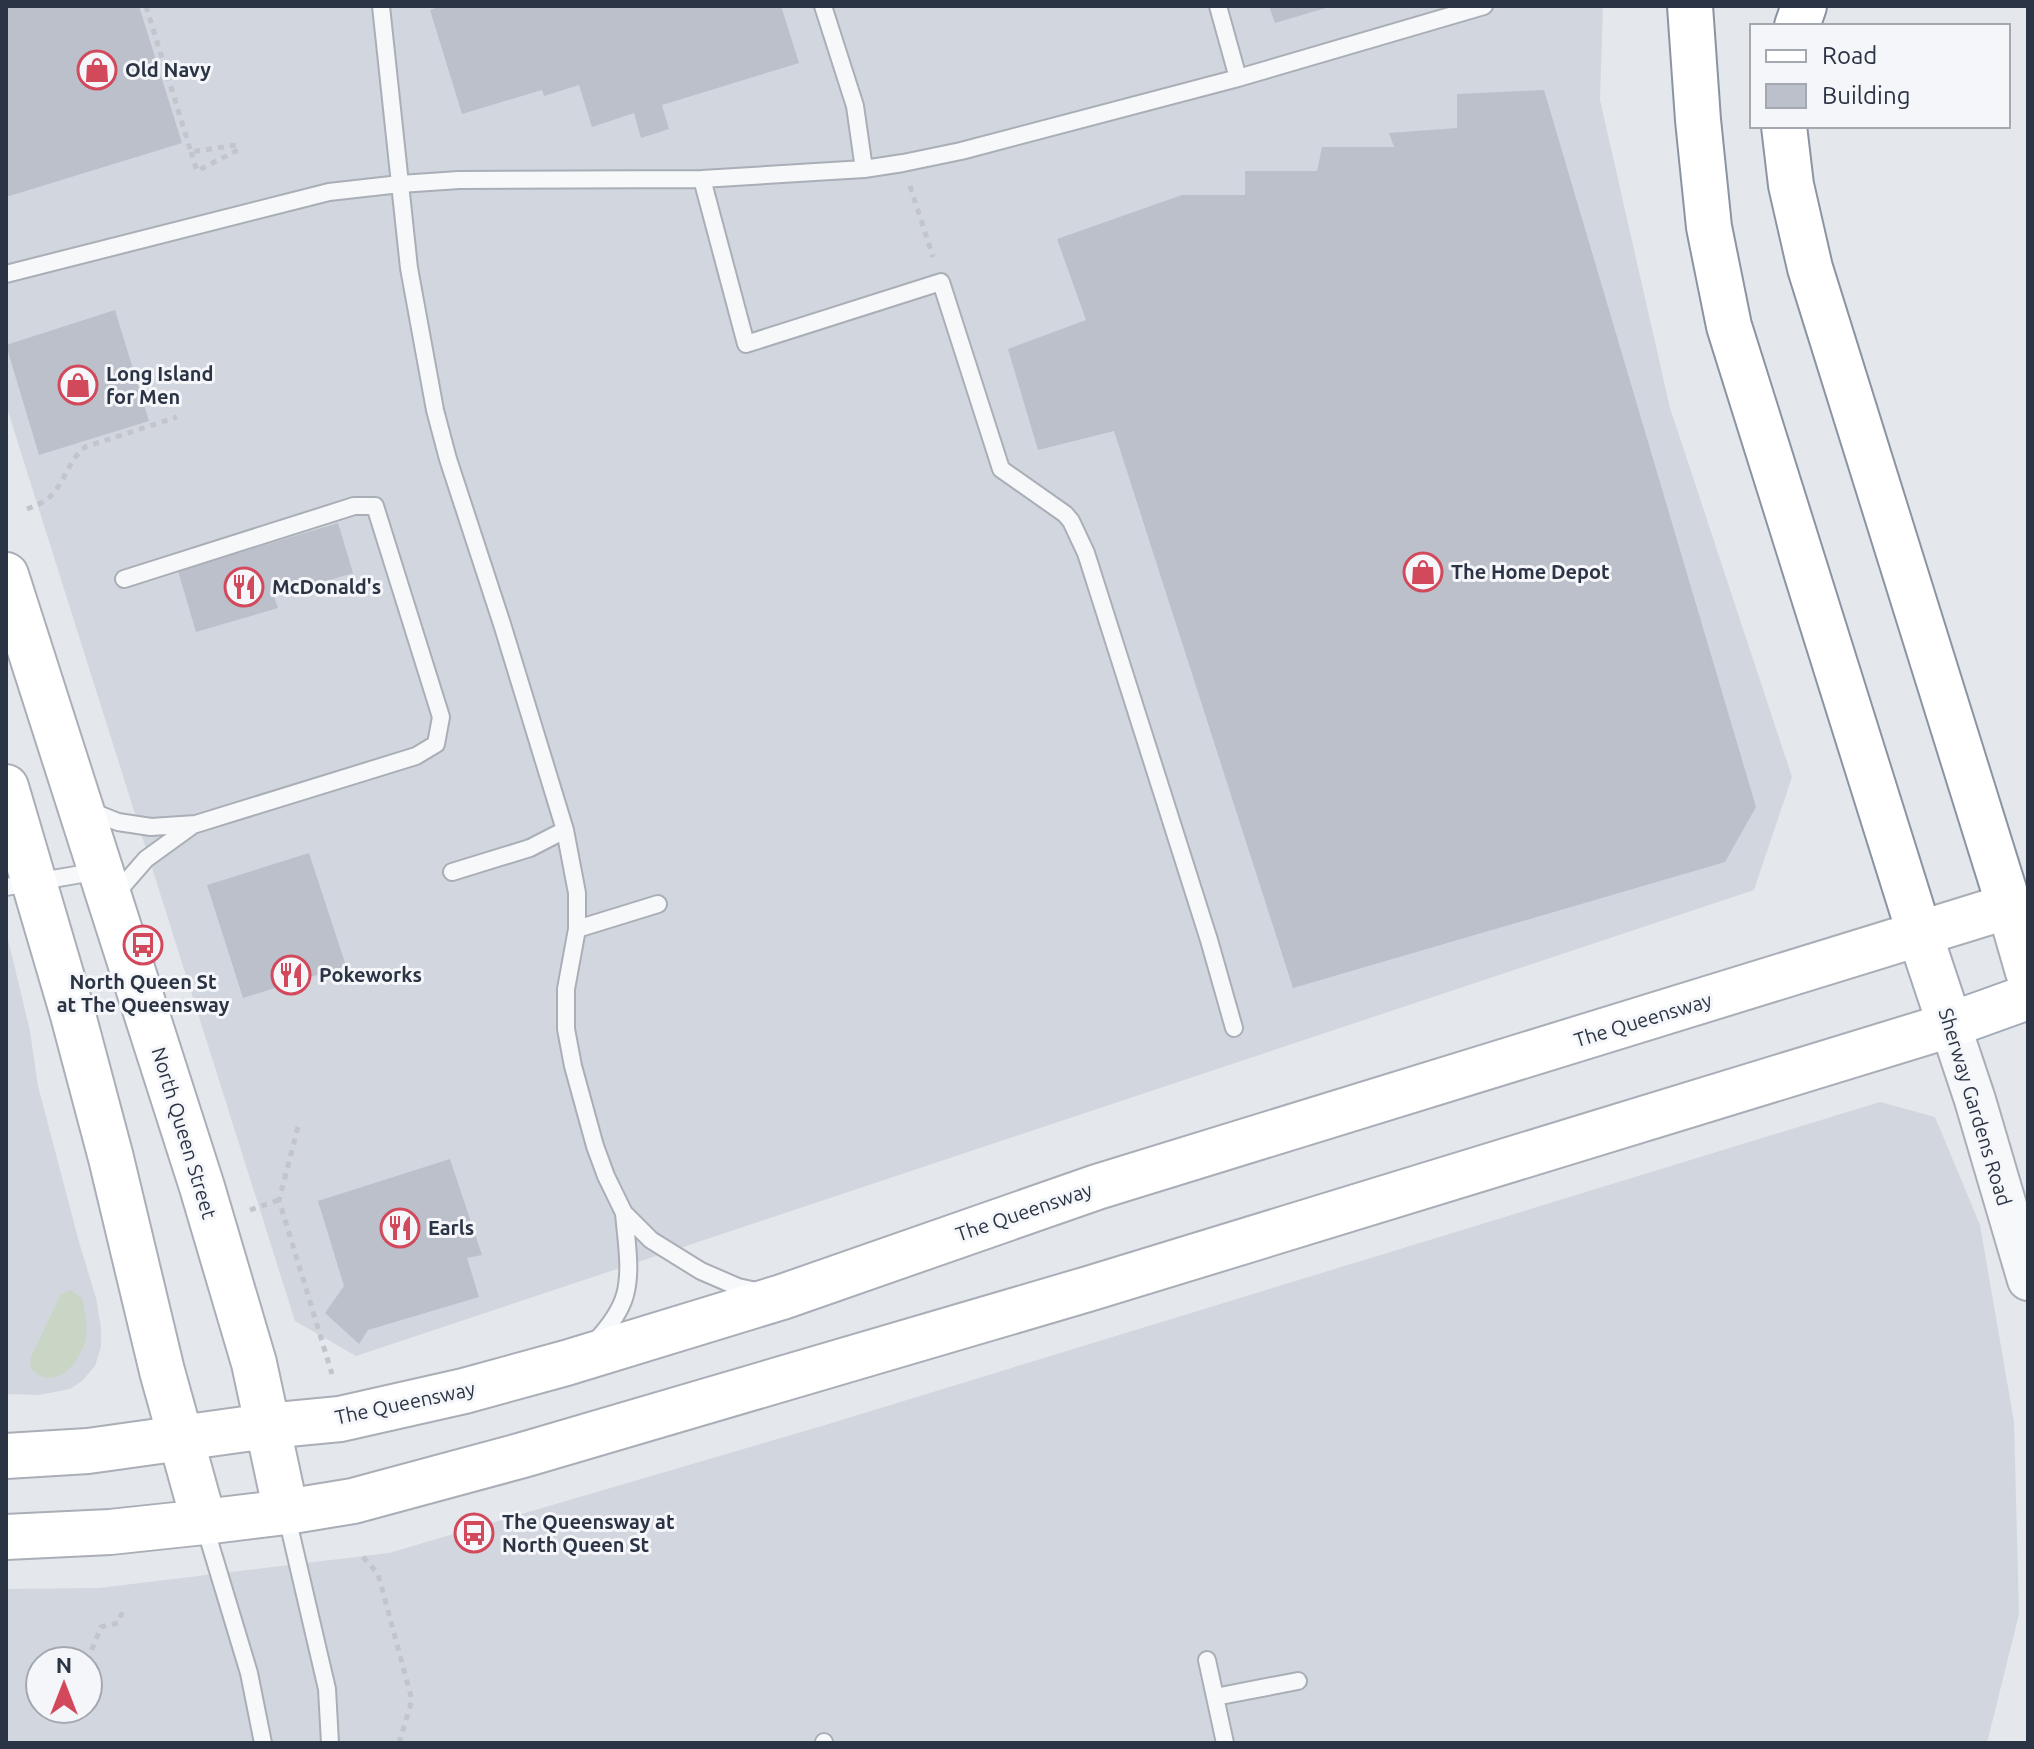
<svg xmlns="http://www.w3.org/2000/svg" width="2034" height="1749" font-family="Ubuntu,sans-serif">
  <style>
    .built { fill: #d2d6de; fill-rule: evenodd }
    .green { fill: #c9d6c5 }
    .building { fill: #bbc0ca }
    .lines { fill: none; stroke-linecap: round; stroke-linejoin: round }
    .service-casing { stroke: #a9aeb7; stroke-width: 20 }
    .tertiary-casing { stroke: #a9aeb7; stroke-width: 44 }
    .secondary-casing { stroke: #a9aeb7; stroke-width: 48 }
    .primary-casing { stroke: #a3abb8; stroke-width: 48 }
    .motorway-casing { stroke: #8b94a3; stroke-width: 48 }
    .path { stroke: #c2c5cb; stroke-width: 5; stroke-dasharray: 6 6; stroke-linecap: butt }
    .service { stroke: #f7f8fa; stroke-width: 16 }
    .tertiary { stroke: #f7f8fa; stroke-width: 40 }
    .secondary { stroke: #fff; stroke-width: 44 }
    .primary { stroke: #fff; stroke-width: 44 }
    .motorway { stroke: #fff; stroke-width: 44 }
    .labels { text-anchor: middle; stroke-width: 6; stroke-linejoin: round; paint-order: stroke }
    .poi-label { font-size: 20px; font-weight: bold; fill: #2b3445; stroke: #f4f6f9; text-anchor: start }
    .street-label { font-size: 20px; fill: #2b3445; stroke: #f4f6f9 }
  </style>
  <rect width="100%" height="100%" fill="#e4e7ec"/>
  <path class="built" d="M6,6H1603L1600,100L1670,408L1792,777L1754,890L356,1356L295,1321L6,405Z
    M6,931L30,1031L38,1086L79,1242L96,1298L101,1328V1347L95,1366L82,1381L70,1389L39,1395L6,1394Z
    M1880,1102L1935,1117L1980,1225L2014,1422L2019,1614L1987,1743H6V1589L99,1588L389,1553L822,1426ZM40,1661H88V1709H40Z"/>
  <path class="green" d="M71,1290L82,1298C85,1310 87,1324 86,1336C82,1363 53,1395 30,1367L31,1357L61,1294Z"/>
  <path class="building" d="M6,6H139L182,143L6,197Z
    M442,6H781L799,63L662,105L669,129L641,138L634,113L592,127L579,85L544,96L542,90L462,114L430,10Z
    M1269,6H1329V7L1275,23Z
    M1544,90L1756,807L1725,862L1293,988L1114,431L1038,450L1008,349L1086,320L1057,239L1182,195H1245V171H1317L1322,147H1394L1389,133L1457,128V94Z
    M115,310L149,421L39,455L6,345Z
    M338,523L353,573L274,597L278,608L196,632L178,571Z
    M309,853L346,966L243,998L207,885Z
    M450,1159L482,1255L467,1258L479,1297L368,1330L359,1344L325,1313L344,1286L318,1201Z"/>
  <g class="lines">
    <g class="service-casing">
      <path id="service" d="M381,6L409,268L435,410L448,459L502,624L565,830L577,893V929L566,989V1029L573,1066L595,1146L606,1176L624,1213L651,1240L701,1271L738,1287L761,1292
        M823,6L855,106L864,169
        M1218,6L1238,78
        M702,179L746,344L941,282L1001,469L1065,514L1071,521L1086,553L1209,940L1234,1028
        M6,274L329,192L400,184L459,180L702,179L864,169L903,163L961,151L1238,78L1484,6
        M88,810L118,822L151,827L196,824L416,756L436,744L441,717L375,506H354L124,579
        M452,872L530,848L565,830
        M6,887L99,871
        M113,897L146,859L193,825
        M577,929L658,904
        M595,1342C607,1329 620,1313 625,1295C632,1270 626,1239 624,1213
        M286,1513L327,1689L330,1743
        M204,1524L249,1673L263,1743
        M1207,1660L1225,1743
        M1215,1697L1298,1681
        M824,1742V1743"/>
    </g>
    <g class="tertiary-casing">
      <path id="tertiary" d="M1950,1025L1975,1100L2028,1280"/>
    </g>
    <g class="secondary-casing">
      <path id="secondary" d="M6,575L202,1187L254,1363L286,1512
        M6,787L73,1015L111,1158L162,1371L204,1522
        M6,1456L88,1451L267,1426L340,1419L464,1391L566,1363L782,1297L1097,1187L2009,906L2028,972
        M6,1537L110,1532L204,1522L286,1512L353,1501L523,1455L1088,1289L1950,1025"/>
    </g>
    <g class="primary-casing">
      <path id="primary" d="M1920,935L1950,1025L2028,997"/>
    </g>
    <g class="motorway-casing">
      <path id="motorway" d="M1690,6L1698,120L1709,227L1729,326L1920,935
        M1797,26L1804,6
        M1784,126L1791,185L1810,268L2009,906"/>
    </g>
    <path class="path" d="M146,6L191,152L236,145L238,150L197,171L191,152
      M910,186L933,257
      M27,509C37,505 48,501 55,491C66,477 70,459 85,447L177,417
      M298,1127L279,1200L332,1374
      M250,1210L279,1200
      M363,1557L378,1574L412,1700L399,1743
      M87,1661L101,1627L118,1623L124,1608"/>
    <use href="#service" class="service"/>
    <use href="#tertiary" class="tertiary"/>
    <use href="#secondary" class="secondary"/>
    <use href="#primary" class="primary"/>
    <use href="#motorway" class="motorway"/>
  </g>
  <defs>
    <g id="shop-ring" transform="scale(2)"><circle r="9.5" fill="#f4f6f9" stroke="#d1495b" stroke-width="1.5"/><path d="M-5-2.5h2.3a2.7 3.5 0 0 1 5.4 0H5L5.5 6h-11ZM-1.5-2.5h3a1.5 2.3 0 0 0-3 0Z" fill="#d1495b"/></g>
    <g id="restaurant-ring" transform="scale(2)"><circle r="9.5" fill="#f4f6f9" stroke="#d1495b" stroke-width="1.5"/><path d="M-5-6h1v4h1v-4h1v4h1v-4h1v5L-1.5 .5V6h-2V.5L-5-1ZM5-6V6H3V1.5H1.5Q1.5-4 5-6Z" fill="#d1495b"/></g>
    <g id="bus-ring" transform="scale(2)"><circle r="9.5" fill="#f4f6f9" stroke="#d1495b" stroke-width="1.5"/><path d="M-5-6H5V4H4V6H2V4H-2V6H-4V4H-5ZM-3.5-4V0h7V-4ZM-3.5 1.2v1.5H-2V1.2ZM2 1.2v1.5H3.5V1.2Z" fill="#d1495b"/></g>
  </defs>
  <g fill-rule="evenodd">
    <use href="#shop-ring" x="97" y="70"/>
    <use href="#shop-ring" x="78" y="385"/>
    <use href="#shop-ring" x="1423" y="572"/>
    <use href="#restaurant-ring" x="244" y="587"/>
    <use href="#bus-ring" x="143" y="945"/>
    <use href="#restaurant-ring" x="291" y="975"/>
    <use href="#restaurant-ring" x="400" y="1228"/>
    <use href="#bus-ring" x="474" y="1533"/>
  </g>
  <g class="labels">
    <g class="poi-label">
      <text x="125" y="77">Old Navy</text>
      <text x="106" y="381">Long Island<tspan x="106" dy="23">for Men</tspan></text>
      <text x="1451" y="579">The Home Depot</text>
      <text x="272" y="594">McDonald's</text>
      <text x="319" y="982">Pokeworks</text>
      <text x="143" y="989" text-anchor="middle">North Queen St<tspan x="143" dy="23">at The Queensway</tspan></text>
      <text x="428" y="1235">Earls</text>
      <text x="502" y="1529">The Queensway at<tspan x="502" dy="23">North Queen St</tspan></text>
    </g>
    <g class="street-label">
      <text transform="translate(1643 1020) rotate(-17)" y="7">The Queensway</text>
      <text transform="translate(1975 1107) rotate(73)" y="7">Sherway Gardens Road</text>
      <text transform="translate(184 1133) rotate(73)" y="7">North Queen Street</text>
      <text transform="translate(1024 1212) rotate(-19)" y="7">The Queensway</text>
      <text transform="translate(405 1403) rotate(-12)" y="7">The Queensway</text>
    </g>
  </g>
  <rect width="2034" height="1749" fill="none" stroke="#2b3445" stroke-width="16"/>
  <rect x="1750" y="24" width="260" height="104" fill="#f4f6f9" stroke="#a4a8b1" stroke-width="2"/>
  <rect x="1766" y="50" width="40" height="12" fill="#ffffff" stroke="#a4a8b1" stroke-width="2"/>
  <text x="1822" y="64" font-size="24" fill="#2b3445">Road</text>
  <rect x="1766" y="84" width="40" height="24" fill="#bbc0ca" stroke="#a4a8b1" stroke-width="2"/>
  <text x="1822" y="104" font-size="24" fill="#2b3445">Building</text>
  <g transform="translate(64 1685)"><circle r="38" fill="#f4f6f9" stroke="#a4a8b1" stroke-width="2"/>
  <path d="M0-6L14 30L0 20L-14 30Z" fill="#d1495b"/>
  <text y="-12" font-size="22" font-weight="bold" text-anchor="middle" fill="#2b3445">N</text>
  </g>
</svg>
